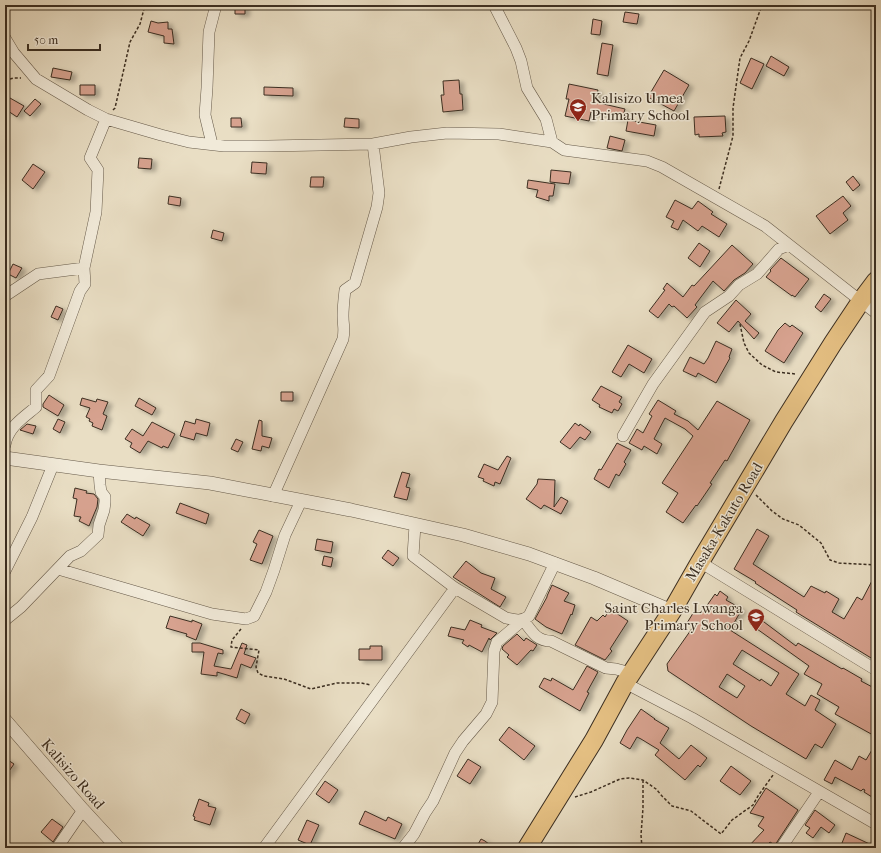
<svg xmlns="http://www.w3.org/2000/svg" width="881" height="853" font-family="'IM FELL French Canon',serif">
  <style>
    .building { fill: #d7a28f; stroke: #3b2e21; fill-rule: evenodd; filter: url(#shadow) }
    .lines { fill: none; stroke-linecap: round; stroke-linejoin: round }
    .minor-casing { stroke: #665a4a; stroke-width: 12 }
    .tertiary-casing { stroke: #665a4a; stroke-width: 14 }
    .trunk-casing { stroke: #3b2e21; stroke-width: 20 }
    .path { stroke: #3b2e21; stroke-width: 1.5; stroke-dasharray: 3 2; stroke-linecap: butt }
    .minor { stroke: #f1ead9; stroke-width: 11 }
    .tertiary { stroke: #f1ead9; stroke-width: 13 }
    .trunk { stroke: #e4bf82; stroke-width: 18 }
    .labels { text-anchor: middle; stroke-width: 3; stroke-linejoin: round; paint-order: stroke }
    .poi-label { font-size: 15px; fill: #3b2e21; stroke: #f1ead9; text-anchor: start }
    .street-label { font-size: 15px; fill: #3b2e21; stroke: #f1ead9 }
  </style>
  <defs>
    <filter id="shadow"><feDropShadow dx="4.5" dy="2.5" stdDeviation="2" flood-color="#0004"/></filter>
  </defs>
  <rect width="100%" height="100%" fill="#e9dec4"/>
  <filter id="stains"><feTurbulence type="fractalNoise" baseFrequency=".005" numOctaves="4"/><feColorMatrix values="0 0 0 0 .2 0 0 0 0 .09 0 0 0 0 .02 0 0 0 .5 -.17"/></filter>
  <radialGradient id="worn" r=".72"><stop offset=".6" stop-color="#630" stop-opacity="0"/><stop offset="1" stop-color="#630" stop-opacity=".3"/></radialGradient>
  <path class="building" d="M235,5H245V14H235Z
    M625,12L639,14L637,24L623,22Z
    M593,19L602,21L600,35L591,34Z
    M151,21L158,23L168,22V29H172L174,44L164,43V36L148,32Z
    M602,43L613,45L608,76L597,74Z
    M771,56L789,67L784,76L766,66Z
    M751,58L764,64L752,89L740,83Z
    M53,68L72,72L70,80L51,77Z
    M664,70L689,85L674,111L648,97Z
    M459,80L460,94H462L463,110L443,112L441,95H444L443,81Z
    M569,84L598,90L595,102L625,109L622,119L591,112L589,121L565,116L569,99H566Z
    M80,85H95V95H80Z
    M264,87L293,88V96L264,95Z
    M10,98L24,106L17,117L5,109V106Z
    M35,99L41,104L30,116L24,111Z
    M725,116L726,132L722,133L723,136L699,137V134L695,135L694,117Z
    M231,118H241L242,127H231Z
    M345,118L359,119V128L344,127Z
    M628,120L656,125L654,136L626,131Z
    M610,136L625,140L622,151L607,148Z
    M139,158L152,159L151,169L138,168Z
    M252,162L267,163L266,174L251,173Z
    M33,164L45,172L33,189L22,180Z
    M551,170L571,172L569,184L550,182Z
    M853,176L860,185L853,191L846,182Z
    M311,177H324L323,187H310Z
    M528,180L555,184L553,196H549V201L536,197L538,190L527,188Z
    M169,196L181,198L180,206L168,204Z
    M843,196L851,206L843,213L848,220L830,234L816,216Z
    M675,200L692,209L698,201L713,212L711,214L727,224L719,237L702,226L698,231L683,220L678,230L671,227L674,221L666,217Z
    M213,230L224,233L222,241L211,238Z
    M699,243L710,251L700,267L688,258Z
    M732,245L753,264L745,273L734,280L724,291L713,281L695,305L697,307L687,318L674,306L672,307L669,304L658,318L649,311L665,290L663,289L667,283L683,297L692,285L694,286Z
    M781,258L809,279L795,297L792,295V296L766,277L771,271L770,270Z
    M13,264L22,268L16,278L8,274Z
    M824,294L831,299L821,312L815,307Z
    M736,300L751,314L745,321L759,333L754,339L738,321L729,332L717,323Z
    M56,306L63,309L58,320L51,317Z
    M785,323L790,327L792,325L803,333L784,363L765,351L778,330Z
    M716,341L732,349L729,357L730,358L716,383L698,373L696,377L683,371L690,357L704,364L708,358Z
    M628,345L652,359L644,373L629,364L621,377L612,372Z
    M601,386L622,397L619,402L622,404L618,411L614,409L612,413L599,407L600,405L592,400Z
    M281,392H293V401H281Z
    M49,395L64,405L58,416L43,407V404Z
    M82,398L96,402L97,399L108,402L103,414L107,416L102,430L92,426L93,423L89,421L90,419L86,417L90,408L80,405Z
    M139,398L156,408L152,415L135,406Z
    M658,400L676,411L674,414L688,421L698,430L717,401L750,420L727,461L725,460L710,483L712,484L697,506L696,505L683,523L666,512L678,493L662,483L693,436L685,429L665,418L654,439L662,444L657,454L644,446L642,450L629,443L637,429L643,433L652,416L649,414Z
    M58,419L65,422L60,433L53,429Z
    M196,419L210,423L207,436L196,433L194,440L180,436L185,421L195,424Z
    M259,420L262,421V436L272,438L269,448L262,446L261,451L252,449Z
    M152,422L175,434L168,448L163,446L162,448L148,441L140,453L130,447L132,443L125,439L132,429L143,436Z
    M575,423L579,426L580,424L591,432L585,440L580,437L570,449L560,442Z
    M27,424L36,426L33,434L20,430Z
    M236,439L243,442L238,452L231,449Z
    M617,443L631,450L624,462L626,464L619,476L616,474L609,488L594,479L599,469L601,470Z
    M507,456L511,458L500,484L495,482L494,486L483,481L484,479L478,477L484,464L498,470Z
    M402,472L410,474L406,487L410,488L407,500L394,497Z
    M538,479L555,480L554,507L561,497L568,501L561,514L544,505L541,509L526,499L537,484Z
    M75,488L87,491L86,493L94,494L98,499L97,507L89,526L79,521L81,517L74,516L77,499L73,498Z
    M180,503L209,514L206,524L176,513Z
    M127,514L135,519L136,517L150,525L143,536L121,522Z
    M757,529L769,536L753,564L804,597L811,586L825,593L826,591L839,599L832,612L844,619L857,597L862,600L876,573V661L796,612L797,610L755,583L756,582L734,569Z
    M259,530L273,536L262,564L250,560L257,544L253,542Z
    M317,539L333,542L331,553L315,550Z
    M388,550L399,558L393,566L382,558Z
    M324,556L333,558L331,567L322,565Z
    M466,561L481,573L495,578L491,589L506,597L500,607L453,577Z
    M552,585L569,593L564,601L575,605L572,615L571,614L562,634L546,627L535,619L547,597V596Z
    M720,591L728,597L726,600L742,609L730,630L799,674L786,694L805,706L811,695L820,700L815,710L836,724L822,748L815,744L806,759L751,726L668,671L667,664L693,627L687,623L695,610L701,614L715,594L717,596ZM742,650L779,673L771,686L761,679L760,681L733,664ZM727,674L745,686L737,698L719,687Z
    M610,609L628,621L610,649L612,651L605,660L575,645L591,617L597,621L603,615L605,617Z
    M170,616L192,622V620L202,624L196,640L186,636L187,634L166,628Z
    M756,616L796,646L798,643L842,669L843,668L862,679L861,681L876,689V730L873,735L835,714L839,707L817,694L822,684L804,674L809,666L750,624Z
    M470,620L482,625L481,627L497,633L490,640L489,638L482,652L469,645L468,647L462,643L464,640L448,636L451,627L465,630Z
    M517,634L524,641L526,638L537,645L533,651L531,650L517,665L507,657L509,655L502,649L503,646Z
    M192,643H200L223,650V654L218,653L214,666L231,669L242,643L247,645L244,654L256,658L251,668L241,664L237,678L217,672V676L201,674L204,652H192Z
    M370,646H382V660H359V649H370Z
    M587,666L598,672L587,692L589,693L580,711L539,687L544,678L551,681L552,678L573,690Z
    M241,709L250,714L245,724L236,719Z
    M641,709L655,719H654L669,728L660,743L679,759L691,745L707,758L700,767L698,765L685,780L655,755L659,750L641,739L637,737L630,749L620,743L627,730Z
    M509,727L535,746L524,760L499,740Z
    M876,743V790L872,797L864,792L865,790L863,789L861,791L835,777L832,784L824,780L835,760L852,770L859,756L866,760Z
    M5,758L14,764L5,777Z
    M468,759L481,767L470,784L457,776Z
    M731,766L751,781L740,795L720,781Z
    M325,781L338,790L329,803L316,794Z
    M766,788L798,810L775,845L770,842L764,848H747L764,830L758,826L764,817L750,813Z
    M199,799L209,803L208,806L216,808L210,825L194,820L195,817L193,816Z
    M815,810L835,825L829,833L821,827L813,838L806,833L810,828L805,825Z
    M365,811L386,821L388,817L402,824L395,839L359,824Z
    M52,819L63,827L53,842L41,832Z
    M307,820L319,825L310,845L298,840Z
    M846,833L876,847V848H840Z
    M481,839L485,841L494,848H476Z"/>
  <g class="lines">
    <g class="minor-casing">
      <path id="minor" d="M494,5L516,48L521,61L527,88L546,119L552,142
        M5,38L14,53L36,79L88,110L106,119L161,135L189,142L224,146H268L373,144L411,137L447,133L499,134L552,142L564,150L647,161L662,167L765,226L876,313
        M212,144L205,115L207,88L209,32L216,5
        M5,296L38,274L84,268
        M623,436L653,384L705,312L729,296L739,285L757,274L779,249L789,245
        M5,445C8,427 23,418 36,407V390L49,376L80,291L85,284L84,268L96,212L98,170L90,158L106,119
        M273,496L343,339C345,328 343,326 343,316C343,307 344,299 345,290L355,283L377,207L379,193L373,144
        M415,525L413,556L455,588L506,618C515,620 521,622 529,616L555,563
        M700,562L876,670
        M58,569L212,614L246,619L254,616L266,592L274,570L285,535L301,501
        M5,571L32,517L53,465
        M5,620L21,607L70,556L81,551L98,535L99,525L104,510L105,502V497L101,492L100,485L99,471
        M625,683L692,718L876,824
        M57,848L83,810
        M264,848L455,588
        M403,848L414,834L425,813L433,801L455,753L463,741L486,714L492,702L494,651L497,642L523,620C532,631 536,641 551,641L606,668L616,669L631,673
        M781,848L819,792"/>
    </g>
    <g class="tertiary-casing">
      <path id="tertiary" d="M5,458L99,471L210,483L351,510L463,535L529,554L594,578L672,611
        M5,720L83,810L118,848"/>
    </g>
    <g class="trunk-casing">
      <path id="trunk" d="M527,848L594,740L625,683L672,611L700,562L784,421L833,343L861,301L876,281"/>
    </g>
    <path class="path" d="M5,80L14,78H21
      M113,110L115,108L130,42L140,24L145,5
      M719,189L733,136V108L740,58L749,41L762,5
      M740,324L744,343L749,353L762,365L776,372L796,374
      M756,495L772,511L783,519L799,525L821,543L830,560L839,563L876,565
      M241,629L232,640L231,647L259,650L256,667L258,673L264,676L284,679L311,689L337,683H361L371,685
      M575,797L591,792L620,779L629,778L643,780L656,789L662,796L672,806L691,811L721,834L732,820L753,805L758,796L773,775
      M642,848L641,835L643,808V780"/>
    <use href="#minor" class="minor"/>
    <use href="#tertiary" class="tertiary"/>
    <use href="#trunk" class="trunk"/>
  </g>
  <defs>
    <g id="school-pin" transform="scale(0.9)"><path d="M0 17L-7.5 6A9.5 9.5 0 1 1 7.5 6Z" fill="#8f2418" stroke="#f1ead9"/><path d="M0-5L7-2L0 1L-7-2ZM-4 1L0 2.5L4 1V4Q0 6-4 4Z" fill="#fff"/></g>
  </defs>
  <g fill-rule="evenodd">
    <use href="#school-pin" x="578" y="107"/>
    <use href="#school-pin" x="756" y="617"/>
  </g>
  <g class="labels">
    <g class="poi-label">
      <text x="591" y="103">Kalisizo Umea<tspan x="591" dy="17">Primary School</tspan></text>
      <text x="743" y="613" text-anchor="end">Saint Charles Lwanga<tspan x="743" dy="17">Primary School</tspan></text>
    </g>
    <g class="street-label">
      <text transform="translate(724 522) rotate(-59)" y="5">Masaka-Kakuto Road</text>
      <text transform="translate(73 774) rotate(49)" y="5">Kalisizo Road</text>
    </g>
  </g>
  <rect width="881" height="853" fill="none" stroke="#e9dec4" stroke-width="20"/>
  <rect x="6" y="6" width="869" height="841" fill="none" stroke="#3b2e21" stroke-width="2"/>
  <rect x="10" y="10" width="861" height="833" fill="none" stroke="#3b2e21"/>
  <path d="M28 44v6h72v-6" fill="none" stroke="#3b2e21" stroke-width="2"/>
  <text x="34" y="44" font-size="12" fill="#3b2e21" stroke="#f1ead9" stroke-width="3" paint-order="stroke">50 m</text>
  <rect width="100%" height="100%" filter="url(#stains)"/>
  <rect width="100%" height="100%" fill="url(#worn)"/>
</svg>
